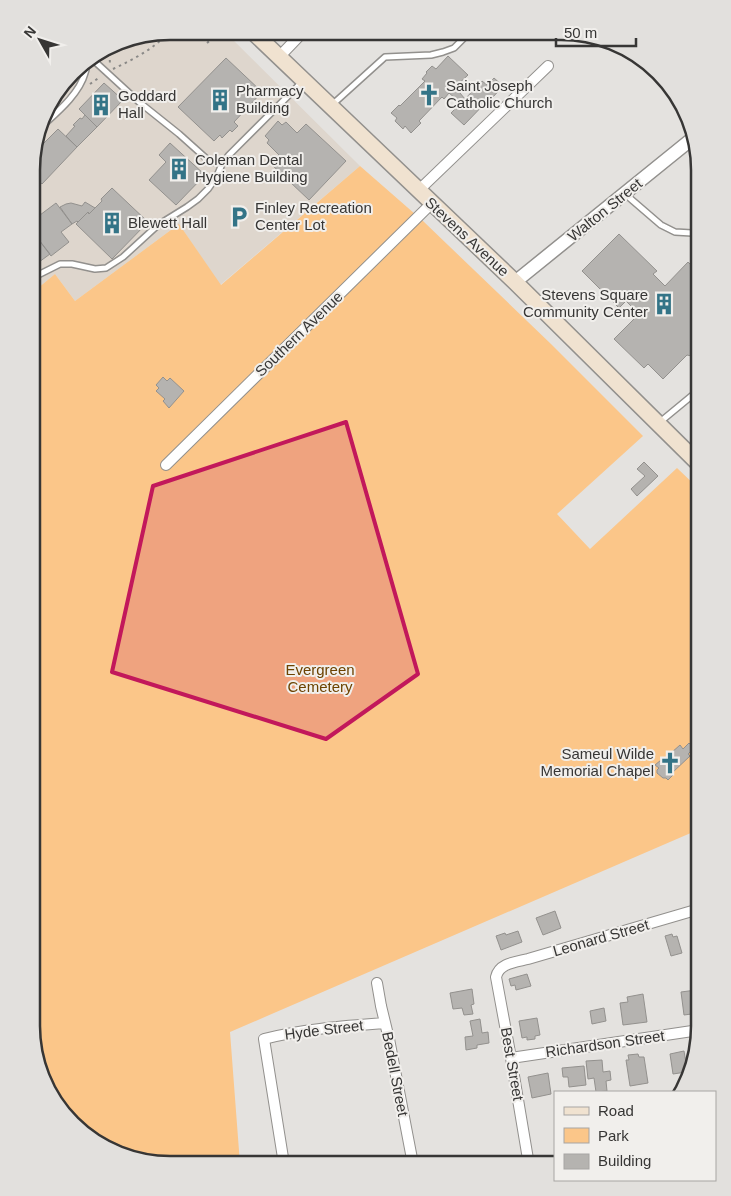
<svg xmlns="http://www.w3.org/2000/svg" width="731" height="1196" font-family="Arial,sans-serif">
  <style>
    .built { fill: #ded6cd }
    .green { fill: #fbc689 }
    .building { fill: #b5b3b0; stroke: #93918e }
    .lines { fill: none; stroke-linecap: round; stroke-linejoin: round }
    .service-casing { stroke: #92908d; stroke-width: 8 }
    .minor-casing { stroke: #92908d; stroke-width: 12 }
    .tertiary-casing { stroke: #92908d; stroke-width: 15 }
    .secondary-casing { stroke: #92908d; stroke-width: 18 }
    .path { stroke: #8a8987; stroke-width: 2; stroke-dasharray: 2.5 4; stroke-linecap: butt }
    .service { stroke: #fff; stroke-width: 5 }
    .minor { stroke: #fff; stroke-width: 10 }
    .tertiary { stroke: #fff; stroke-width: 12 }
    .secondary { stroke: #f0e2d0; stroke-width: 15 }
    .marked { fill: #c2185b; fill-opacity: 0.2; stroke: #c2185b; stroke-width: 4; stroke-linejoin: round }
    .labels { text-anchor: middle; stroke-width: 4; stroke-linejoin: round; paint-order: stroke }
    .poi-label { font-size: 15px; fill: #373635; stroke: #f1efec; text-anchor: start }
    .street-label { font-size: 15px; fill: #373635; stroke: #f1efec }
    .park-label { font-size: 15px; fill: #6c4302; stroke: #f1efec }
    .rim { fill: none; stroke: #373635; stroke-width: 2.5 }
  </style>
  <rect width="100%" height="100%" fill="#e4e2df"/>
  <path class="built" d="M170,31L225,32L360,166L220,285L179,224L75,301L55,274L32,293V152L46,108L78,66L117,42Z"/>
  <path class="green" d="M360,166L423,221L551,344L643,436L557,514L590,549L677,468L700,490V829L230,1032L240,1164H152L85,1136L42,1079L31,1026L32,293L55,274L75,301L179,224L221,285Z"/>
  <path class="building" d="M448,56L468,75L455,87L465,99L482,81L487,85L494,78L503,86L493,97L492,96L464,125L451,113L461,103L449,93L444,99L442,97L419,121L421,123L411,133L405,126L403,129L395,121L397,118L391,113L399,105L400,106L425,81L422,79L427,73L426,72L432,66L436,69Z
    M226,58L262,92L234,122L238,126L232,132L230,130L222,138L220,135L214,141L178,107Z
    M104,83L123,100L97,127L79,109Z
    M85,115L97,127L77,147L66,136L75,126L73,125L80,118L82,119Z
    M278,121L282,125L286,122L297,133L306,124L346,161L309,200L271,164L279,155L267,143L269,140L265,136Z
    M58,129L77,147L42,184L32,175V155Z
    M170,143L205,175L176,205L149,180L166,162L159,155Z
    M112,188L148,222L112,259L76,224L88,212L89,214L102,201L101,199Z
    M85,202L95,208L89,214L88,212L78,222L77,221L72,224L60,207L66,204L71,203L82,206Z
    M56,203L72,224L61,232L69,242L51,256L32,231V221Z
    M32,231L50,254L35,265L32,261Z
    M619,234L657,271L653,274L665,286L688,262L700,274V358L687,355L663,379L648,364L644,368L614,339L639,314L626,301L619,308L582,271Z
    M163,377L167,381L170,378L184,391L169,408L163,401L165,399L156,391L159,388L156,385Z
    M644,462L658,476L637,496L631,489L645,476L637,469Z
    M689,743L694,748L688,754L690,756L672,773L674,774L668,780L666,778H663L657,773V770L659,768L655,765L661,760L662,761L680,745L683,749Z
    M699,866V892L696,880L699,879L697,875L695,876L693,868Z
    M555,911L561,928L543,935L536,918Z
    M518,931L522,942L501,950L496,936L505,933L506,935Z
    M672,934L673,937L677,936L682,953L671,956L665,936Z
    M527,974L531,986L516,990L515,985L511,986L509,979Z
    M472,989L474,1004L471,1005L473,1014L464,1015L462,1008L453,1009L450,993Z
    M696,990L697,997L699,996V1013L684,1015L681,992Z
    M643,994L647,1022L623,1025L620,1003L628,1002L627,997Z
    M604,1008L606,1021L592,1024L590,1011Z
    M537,1018L540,1035L535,1036V1039L527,1040V1037L522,1038L519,1021Z
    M480,1019L482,1033L488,1032L489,1043L477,1045V1048L466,1050L465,1037L473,1036L470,1021Z
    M684,1051L687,1069L686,1072L673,1074L670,1054Z
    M638,1054L639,1057H644L648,1083L630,1086L626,1060H629L628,1055Z
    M602,1060L603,1072L610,1071L611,1080L606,1081L607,1091L596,1092L594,1078L588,1079L586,1061Z
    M584,1066L586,1085L569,1087L568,1077H563L562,1068Z
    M548,1073L551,1094L532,1098L528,1077Z"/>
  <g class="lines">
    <g class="service-casing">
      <path id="service" d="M91,58L139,102L179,134L208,160L213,162L222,164
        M333,104L385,57L431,55L443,52L454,48L469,33
        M39,129C55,114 79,95 85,73C87,69 86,65 86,61
        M625,194L661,225L675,232L692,233L700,227
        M32,278L60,264H72L95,269L106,268L123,257L158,225L187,207L198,199L208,189L217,176L222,164L229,155L303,81
        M660,422L700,389"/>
    </g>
    <g class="minor-casing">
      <path id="minor" d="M279,57L303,32
        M418,191L548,66
        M166,465L432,203
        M377,983L381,1006L389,1039L413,1164
        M511,1058L699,1030
        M284,1164L264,1039C303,1029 344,1026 385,1023
        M529,1165L511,1058L496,977C499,963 516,962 528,959L699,909"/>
    </g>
    <g class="tertiary-casing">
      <path id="tertiary" d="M515,282L693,138"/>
    </g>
    <g class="secondary-casing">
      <path id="secondary" d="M253,32L515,282L700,465"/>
    </g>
    <path class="path" d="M206,31L212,39
      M207,43L220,32
      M109,47L110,64
      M113,69C134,59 154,49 170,31
      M68,79L76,78
      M90,84L100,77
      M37,138V139"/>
    <use href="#service" class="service"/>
    <use href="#minor" class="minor"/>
    <use href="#tertiary" class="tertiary"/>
    <use href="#secondary" class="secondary"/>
  </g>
  <path class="marked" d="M346,422L418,674L326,739L112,672L153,486Z"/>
  <defs>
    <g id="church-bare" transform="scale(1.725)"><path d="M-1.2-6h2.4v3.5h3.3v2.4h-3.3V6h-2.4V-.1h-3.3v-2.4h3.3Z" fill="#337487" stroke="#f1efec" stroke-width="2.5" paint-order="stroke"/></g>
    <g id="building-bare" transform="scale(1.725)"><path d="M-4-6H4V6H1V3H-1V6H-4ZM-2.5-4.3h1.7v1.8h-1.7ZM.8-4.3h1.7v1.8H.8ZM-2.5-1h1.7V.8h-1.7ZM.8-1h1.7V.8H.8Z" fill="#337487" stroke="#f1efec" stroke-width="2.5" paint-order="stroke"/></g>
    <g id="parking-bare" transform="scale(1.725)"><path d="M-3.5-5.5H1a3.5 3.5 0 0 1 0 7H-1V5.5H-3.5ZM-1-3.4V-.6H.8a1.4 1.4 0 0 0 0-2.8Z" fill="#337487" stroke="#f1efec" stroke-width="2.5" paint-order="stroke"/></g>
  </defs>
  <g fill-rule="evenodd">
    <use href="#church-bare" x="429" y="95"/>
    <use href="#building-bare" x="220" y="100"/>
    <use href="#building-bare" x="101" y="105"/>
    <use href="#building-bare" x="179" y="169"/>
    <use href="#parking-bare" x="239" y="217"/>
    <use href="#building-bare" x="112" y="223"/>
    <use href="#building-bare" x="664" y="304"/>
    <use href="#church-bare" x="670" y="763"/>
  </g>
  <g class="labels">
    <g class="poi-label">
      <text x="446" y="91">Saint Joseph<tspan x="446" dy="17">Catholic Church</tspan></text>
      <text x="236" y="96">Pharmacy<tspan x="236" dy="17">Building</tspan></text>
      <text x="118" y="101">Goddard<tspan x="118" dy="17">Hall</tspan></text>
      <text x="195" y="165">Coleman Dental<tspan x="195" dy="17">Hygiene Building</tspan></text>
      <text x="255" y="213">Finley Recreation<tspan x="255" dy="17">Center Lot</tspan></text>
      <text x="128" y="228">Blewett Hall</text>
      <text x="648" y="300" text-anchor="end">Stevens Square<tspan x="648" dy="17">Community Center</tspan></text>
      <text x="654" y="759" text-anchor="end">Sameul Wilde<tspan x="654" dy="17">Memorial Chapel</tspan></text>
    </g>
    <g class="street-label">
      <text transform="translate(605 210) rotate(-39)" y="5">Walton Street</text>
      <text transform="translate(467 237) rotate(43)" y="5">Stevens Avenue</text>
      <text transform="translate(299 334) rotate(-44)" y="5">Southern Avenue</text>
      <text transform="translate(601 938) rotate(-16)" y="5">Leonard Street</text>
      <text transform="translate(324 1030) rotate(-7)" y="5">Hyde Street</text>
      <text transform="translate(605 1044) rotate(-8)" y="5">Richardson Street</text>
      <text transform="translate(512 1064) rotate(80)" y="5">Best Street</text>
      <text transform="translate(395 1074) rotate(79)" y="5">Bedell Street</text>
    </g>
    <g class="park-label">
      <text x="320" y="675">Evergreen<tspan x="320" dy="17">Cemetery</tspan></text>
    </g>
  </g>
  <path d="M0 0H731V1196H0ZM170 40H561A130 130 0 0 1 691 170V1026A130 130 0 0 1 561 1156H170A130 130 0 0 1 40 1026V170A130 130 0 0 1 170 40Z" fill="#e2e0dd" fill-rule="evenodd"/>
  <path class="rim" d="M170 40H561A130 130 0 0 1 691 170V1026A130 130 0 0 1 561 1156H170A130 130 0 0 1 40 1026V170A130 130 0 0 1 170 40Z"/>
  <rect x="554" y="1091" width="162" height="90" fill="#f1efec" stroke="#a7a5a3"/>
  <rect x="564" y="1107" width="25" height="8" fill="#f0e2d0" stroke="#a7a5a3"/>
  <text x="598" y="1116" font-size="15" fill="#373635">Road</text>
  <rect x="564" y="1128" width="25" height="15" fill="#fbc689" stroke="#a7a5a3"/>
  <text x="598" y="1141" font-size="15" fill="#373635">Park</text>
  <rect x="564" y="1154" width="25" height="15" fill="#b5b3b0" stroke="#a7a5a3"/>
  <text x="598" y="1166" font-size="15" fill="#373635">Building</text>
  <g transform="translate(40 40) rotate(309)" stroke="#f1efec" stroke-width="4" paint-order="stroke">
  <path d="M0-4L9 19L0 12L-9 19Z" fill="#373635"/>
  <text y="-8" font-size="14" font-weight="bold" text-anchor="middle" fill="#373635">N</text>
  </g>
  <path d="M556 38v8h80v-8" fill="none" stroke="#373635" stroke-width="2.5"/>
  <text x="564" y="38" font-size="15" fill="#373635" stroke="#f1efec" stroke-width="4" paint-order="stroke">50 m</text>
</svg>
